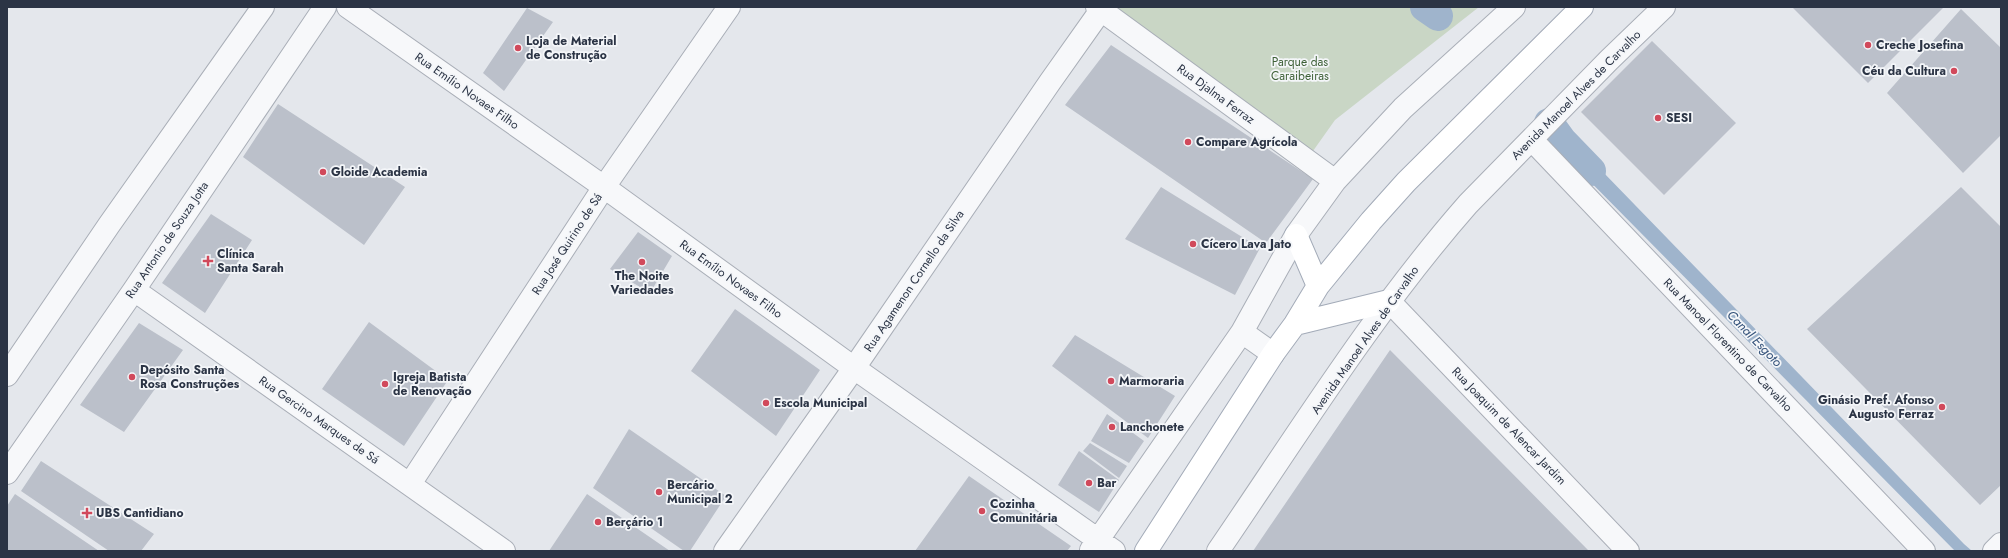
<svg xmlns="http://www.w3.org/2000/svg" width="2008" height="558" font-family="Jost,sans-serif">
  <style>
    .green { fill: #c9d6c5 }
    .water { fill: #9fb4cc }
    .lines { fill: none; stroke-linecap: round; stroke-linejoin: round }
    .canal { stroke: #9fb4cc; stroke-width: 30 }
    .building { fill: #bbc0ca }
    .minor-casing { stroke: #a9aeb7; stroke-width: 24 }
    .major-casing { stroke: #a3abb8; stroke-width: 24 }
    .minor { stroke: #f7f8fa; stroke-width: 22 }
    .major { stroke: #fff; stroke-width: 22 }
    .poi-dot { fill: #d1495b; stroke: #f4f6f9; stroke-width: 1.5 }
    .labels { text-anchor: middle; stroke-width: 3.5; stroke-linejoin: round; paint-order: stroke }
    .poi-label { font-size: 12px; font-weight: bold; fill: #2b3445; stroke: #f4f6f9; text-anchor: start }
    .park-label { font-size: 12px; fill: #3f6138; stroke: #f4f6f9 }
    .street-label { font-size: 12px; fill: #2b3445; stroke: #f4f6f9 }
    .water-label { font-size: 13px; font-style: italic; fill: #34527a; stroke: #f4f6f9 }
  </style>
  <rect width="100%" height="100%" fill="#e4e7ec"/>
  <path class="green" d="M1101,7H1479L1335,120L1313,151L1268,124Z"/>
  <path class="water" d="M1569,137L1964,544L1972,551H1955L1557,148L1562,141Z"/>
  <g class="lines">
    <path class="canal" d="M1425,7L1438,16
      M1549,123L1562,141L1591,171"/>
  </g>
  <path class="building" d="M1792,7H1944L1868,83Z
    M527,8L553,22L504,91L483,73Z
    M1961,9L2001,48V135L1963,173L1887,93Z
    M1652,41L1736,123L1664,195L1581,112Z
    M1111,45L1313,179L1266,243L1065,105Z
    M278,104L405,187L364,245L243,157Z
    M1161,187L1260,248L1235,295L1125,239Z
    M1961,187L2001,227V485L1980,505L1807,329Z
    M211,214L252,240L205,313L162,283Z
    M638,232L672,256L650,293L610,269Z
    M735,309L820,370L776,436L691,371Z
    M369,322L448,380L404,446L322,389Z
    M139,323L183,350L124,432L80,405Z
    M1075,335L1175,396L1148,438L1052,366Z
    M1390,350L1589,551H1253Z
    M1107,414L1144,441L1129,463L1091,441Z
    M629,429L726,496L690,551H684L593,488Z
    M1090,443L1127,466L1119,478L1083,451Z
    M1079,451L1119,480L1099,512L1058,485Z
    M41,461L154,534L141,551H109L21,491Z
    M969,476L1071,546L1067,551H915Z
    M15,494L99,551H7V506Z
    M587,494L670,551H549Z"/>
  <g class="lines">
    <g class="minor-casing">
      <path id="minor" d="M348,7L604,187L854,368L1114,551
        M1097,7L1335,181
        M1532,140L1924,551
        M134,290L504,551
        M1389,301L1628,551
        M1242,332L1273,354
        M7,375L109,225L263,7
        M7,473L134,290L325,7
        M410,484L604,187L729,7
        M1091,550L1242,332L1296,235L1335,181L1403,108L1514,7
        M725,551L854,368L1050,82L1101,10
        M1218,551C1298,434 1374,311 1468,204L1609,60L1664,7
        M1994,551L2001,544"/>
    </g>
    <g class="major-casing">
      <path id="major" d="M1296,235L1318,286
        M1295,324L1389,301
        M1146,551L1273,354L1295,324L1318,286L1371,221L1406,182L1582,7"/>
    </g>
    <use href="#minor" class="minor"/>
    <use href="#major" class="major"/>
  </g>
  <g class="poi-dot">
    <circle cx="1868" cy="45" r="4"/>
    <circle cx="518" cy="48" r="4"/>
    <circle cx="1954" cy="71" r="4"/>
    <circle cx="1658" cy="118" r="4"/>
    <circle cx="1188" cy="142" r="4"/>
    <circle cx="323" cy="172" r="4"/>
    <circle cx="1193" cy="244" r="4"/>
    <path d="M206 255h4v4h4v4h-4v4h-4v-4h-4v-4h4z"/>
    <circle cx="642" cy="262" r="4"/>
    <circle cx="132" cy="377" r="4"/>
    <circle cx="1111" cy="381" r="4"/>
    <circle cx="385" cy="384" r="4"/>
    <circle cx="766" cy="403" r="4"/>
    <circle cx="1942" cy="407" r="4"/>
    <circle cx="1112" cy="427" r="4"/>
    <circle cx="1089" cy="483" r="4"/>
    <circle cx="659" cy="492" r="4"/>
    <circle cx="982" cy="511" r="4"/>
    <path d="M85 507h4v4h4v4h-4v4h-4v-4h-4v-4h4z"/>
    <circle cx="598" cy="522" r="4"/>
  </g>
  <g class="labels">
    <g class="poi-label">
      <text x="526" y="45">Loja de Material<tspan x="526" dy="14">de Construção</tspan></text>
      <text x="1876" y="49">Creche Josefina</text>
      <text x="1946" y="75" text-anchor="end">Céu da Cultura</text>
      <text x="1666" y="122">SESI</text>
      <text x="1196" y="146">Compare Agrícola</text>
      <text x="331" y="176">Gloide Academia</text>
      <text x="1201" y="248">Cícero Lava Jato</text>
      <text x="217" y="258">Clínica<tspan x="217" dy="14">Santa Sarah</tspan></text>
      <text x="642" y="280" text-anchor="middle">The Noite<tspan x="642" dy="14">Variedades</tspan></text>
      <text x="140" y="374">Depósito Santa<tspan x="140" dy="14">Rosa Construções</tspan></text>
      <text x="393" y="381">Igreja Batista<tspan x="393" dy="14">de Renovação</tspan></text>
      <text x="1119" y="385">Marmoraria</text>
      <text x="1934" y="404" text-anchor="end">Ginásio Pref. Afonso<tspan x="1934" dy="14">Augusto Ferraz</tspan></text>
      <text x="774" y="407">Escola Municipal</text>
      <text x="1120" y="431">Lanchonete</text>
      <text x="1097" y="487">Bar</text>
      <text x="667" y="489">Bercário<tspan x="667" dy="14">Municipal 2</tspan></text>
      <text x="990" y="508">Cozinha<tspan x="990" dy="14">Comunitária</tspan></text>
      <text x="96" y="517">UBS Cantidiano</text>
      <text x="606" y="526">Berçário 1</text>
    </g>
    <g class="park-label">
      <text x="1300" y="66">Parque das<tspan x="1300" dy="14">Caraibeiras</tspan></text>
    </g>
    <g class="street-label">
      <text transform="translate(467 91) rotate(35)" y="4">Rua Emílio Novaes Filho</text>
      <text transform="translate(1216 94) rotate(36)" y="4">Rua Djalma Ferraz</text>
      <text transform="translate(1576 95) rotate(-45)" y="4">Avenida Manoel Alves de Carvalho</text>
      <text transform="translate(167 240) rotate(-56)" y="4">Rua Antonio de Souza Jotta</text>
      <text transform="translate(567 244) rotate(-57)" y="4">Rua José Quirino de Sá</text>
      <text transform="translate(731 279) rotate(36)" y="4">Rua Emílio Novaes Filho</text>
      <text transform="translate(914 281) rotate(-56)" y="4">Rua Agamenon Cornello da Silva</text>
      <text transform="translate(1365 340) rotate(-55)" y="4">Avenida Manoel Alves de Carvalho</text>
      <text transform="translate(1728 345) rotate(46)" y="4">Rua Manoel Florentino de Carvalho</text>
      <text transform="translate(319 420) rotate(35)" y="4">Rua Gercino Marques de Sá</text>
      <text transform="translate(1509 426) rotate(46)" y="4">Rua Joaquim de Alencar Jardim</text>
    </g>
    <g class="water-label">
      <text transform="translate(1755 338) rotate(46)" y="5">Canal Esgoto</text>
    </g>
  </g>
  <rect width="2008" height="558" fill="none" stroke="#2b3445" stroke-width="16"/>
</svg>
